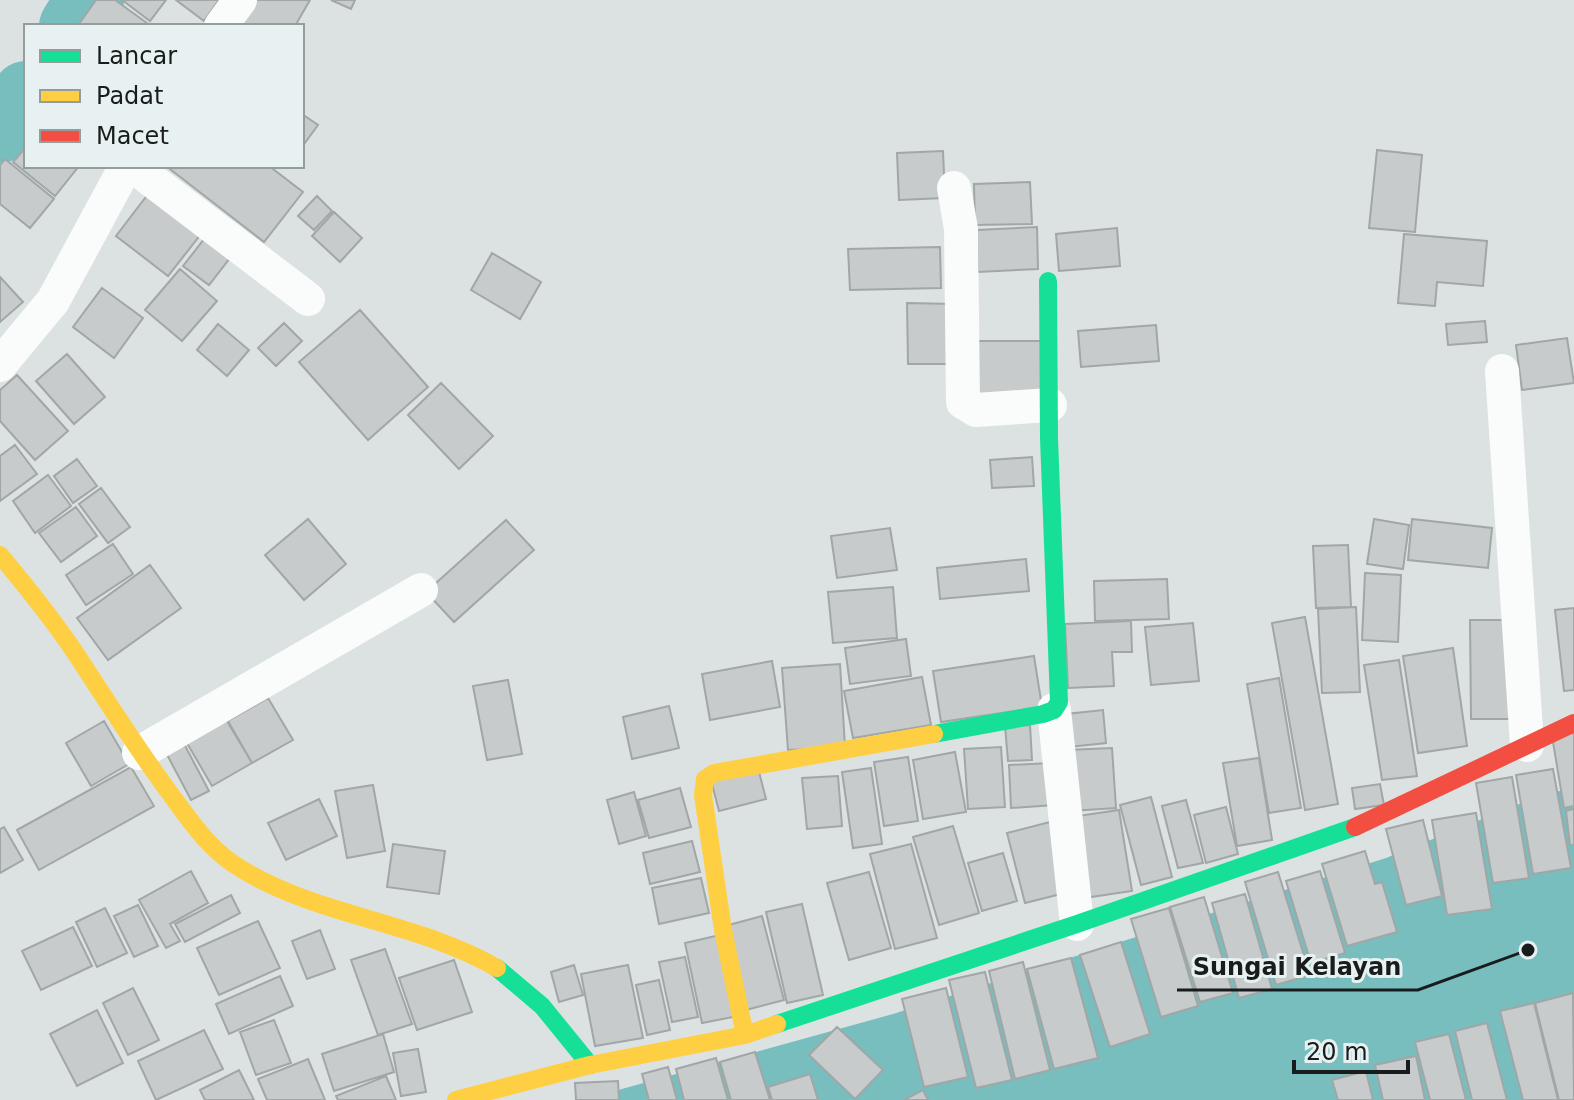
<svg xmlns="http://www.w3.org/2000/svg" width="1574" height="1100" font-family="'DejaVu Sans',sans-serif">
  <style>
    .water { fill: #78bebe }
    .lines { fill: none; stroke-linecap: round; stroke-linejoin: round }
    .river { stroke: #78bebe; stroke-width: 68 }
    .building { fill: #c7cbcb; stroke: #a1a6a6; stroke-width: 2 }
    .street { stroke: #fafbfb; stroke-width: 34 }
    .fast { stroke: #16e098; stroke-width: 18 }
    .slow { stroke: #ffcf43; stroke-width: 18 }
    .jam { stroke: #f24e42; stroke-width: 18 }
    .leader { fill: none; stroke: #191c1c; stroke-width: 3 }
    .callout-dot { fill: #191c1c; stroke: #e7f1f1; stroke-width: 3 }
    .callout-label { font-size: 24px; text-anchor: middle; font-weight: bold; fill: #191c1c; stroke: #e7f1f1; stroke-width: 6; stroke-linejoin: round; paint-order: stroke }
  </style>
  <rect width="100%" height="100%" fill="#dce2e2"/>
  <path class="water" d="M1574,787V1100H582L893,1014L1386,858L1534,798Z"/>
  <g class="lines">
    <path class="river" d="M73,26L90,0
      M0,129L26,95"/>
  </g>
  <path class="building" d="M96,0H115L151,26H82L79,24Z
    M122,0H166L150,21Z
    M176,0H219L204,21Z
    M255,0H310L295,26H241Z
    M331,0H355L351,9Z
    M302,114L318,125L302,147Z
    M26,147V166H79L55,196L13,162Z
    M1377,150L1422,155L1415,232L1369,228Z
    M943,151L945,198L899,200L897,153Z
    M5,159L54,199L30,228L0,204V165Z
    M166,166H269L303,192L264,242Z
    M1030,182L1032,224L975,225L974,184Z
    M152,189L205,229L168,276L116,236Z
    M317,196L332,211L314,230L298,216Z
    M334,212L362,238L340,262L312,236Z
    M1037,227L1038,269L978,272L977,230Z
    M1117,228L1120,266L1059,271L1056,234Z
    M212,229L237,249L209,285L183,266Z
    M1404,234L1487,241L1483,286L1437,282L1435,306L1398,303Z
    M940,247L941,288L850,290L848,249Z
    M492,253L541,282L520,319L471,290Z
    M180,269L217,301L182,341L145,310Z
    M0,277L23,302L0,322Z
    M102,288L143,318L114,358L73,327Z
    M907,303L954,304L955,364H908Z
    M360,310L428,387L368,440L299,362Z
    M1485,321L1487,342L1448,345L1446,324Z
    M284,323L302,341L276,366L258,348Z
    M218,324L249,350L227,376L197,350Z
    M1156,325L1159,361L1081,367L1078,331Z
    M1567,338L1574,383L1522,390L1516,345Z
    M976,341H1043V396H976Z
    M67,354L105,397L74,424L36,381Z
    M17,375L68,431L35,460L0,421V390Z
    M441,383L493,436L459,469L408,415Z
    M15,445L37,474L0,501V456Z
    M1032,457L1034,486L992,488L990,460Z
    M77,459L97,486L73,503L54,476Z
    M48,475L71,506L35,533L13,501Z
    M101,488L130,527L108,543L79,504Z
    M76,507L97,536L61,562L39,533Z
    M308,519L346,564L304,600L265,555Z
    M1374,519L1409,525L1403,569L1367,564Z
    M1412,519L1492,528L1488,568L1408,560Z
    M506,520L534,550L454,622L426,592Z
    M890,528L897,570L837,578L831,536Z
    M113,544L133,574L86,605L66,575Z
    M1348,545L1351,607L1316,608L1313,546Z
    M1026,559L1029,591L940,599L937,568Z
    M150,565L181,608L108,660L77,618Z
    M1365,573L1401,575L1398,642L1362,640Z
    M1167,579L1169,619L1095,621L1094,581Z
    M893,587L897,638L833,643L828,592Z
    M1356,607L1360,692L1322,693L1318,609Z
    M1574,608V690L1564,691L1555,610Z
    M1305,617L1338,804L1305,810L1272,623Z
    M1470,620H1513L1514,719H1471Z
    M1131,621L1132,652H1112L1114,686L1068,688L1065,624Z
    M1193,623L1199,681L1151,685L1145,627Z
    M906,639L911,676L850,684L845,648Z
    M1453,648L1467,746L1418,753L1403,656Z
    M1034,656L1042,707L941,722L933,671Z
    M1399,660L1417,776L1382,780L1364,665Z
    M772,661L780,707L710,720L702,674Z
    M840,664L845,747L788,750L782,668Z
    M922,677L931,725L853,738L844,691Z
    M1279,678L1301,808L1269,813L1247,684Z
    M508,680L522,754L487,760L473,686Z
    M268,698L293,740L252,763L228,721Z
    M669,706L679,748L632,759L623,717Z
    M1103,710L1106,743L1069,747L1066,714Z
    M224,716L252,763L212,786L184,738Z
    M104,721L129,764L91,786L66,743Z
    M1030,725L1032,760L1008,761L1005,726Z
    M1574,733V806L1564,808L1552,736Z
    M182,740L209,791L191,800L164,749Z
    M1001,747L1005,807L968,809L964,749Z
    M1112,748L1116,808L1071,811L1067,750Z
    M955,752L966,812L923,819L913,760Z
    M908,757L918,821L884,826L874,762Z
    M1259,758L1272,840L1237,846L1223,763Z
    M1051,763L1054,805L1011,808L1009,765Z
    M131,767L154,806L39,870L17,830Z
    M758,768L766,799L719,811L711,780Z
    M871,768L882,844L853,848L842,772Z
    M1553,769L1571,868L1533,874L1516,775Z
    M838,776L842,826L807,829L802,778Z
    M1512,777L1529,878L1493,883L1476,783Z
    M1380,784L1384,805L1355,809L1352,788Z
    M373,785L385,851L347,858L335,791Z
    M680,788L691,827L649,838L638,800Z
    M634,792L646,836L619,844L607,800Z
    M1151,797L1172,877L1141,885L1120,805Z
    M319,799L337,836L286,860L268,823Z
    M1186,800L1203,863L1178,868L1162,806Z
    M1226,807L1238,854L1206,863L1194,815Z
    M1574,809V845H1570L1566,811Z
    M1119,810L1132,891L1084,898L1071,817Z
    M1476,813L1492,909L1447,915L1432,820Z
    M1423,820L1442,896L1406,905L1386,829Z
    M1050,822L1069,892L1025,903L1007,833Z
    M953,826L979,913L939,925L913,837Z
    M4,827L23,860L0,873V829Z
    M692,841L700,872L650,884L643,853Z
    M393,844L445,851L439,894L387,887Z
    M911,844L937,938L895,949L870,854Z
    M1365,851L1375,884L1382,882L1397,932L1347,946L1322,864Z
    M1003,853L1017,901L982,911L968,863Z
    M191,871L208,903L170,924L180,941L166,948L139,900Z
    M1320,871L1345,953L1311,963L1286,881Z
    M869,872L891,948L849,960L827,883Z
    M1278,872L1310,975L1276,985L1245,882Z
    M701,878L709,913L659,924L652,888Z
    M1245,894L1272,989L1239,998L1212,903Z
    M231,895L240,913L185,942L175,924Z
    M1204,897L1233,993L1200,1002L1170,907Z
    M802,904L823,995L787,1003L766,912Z
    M138,905L158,946L134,957L114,916Z
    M105,908L127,953L97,967L76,922Z
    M1169,908L1198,1006L1161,1017L1131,919Z
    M762,916L784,1000L746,1010L725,926Z
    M258,921L280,968L219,995L197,948Z
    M73,927L92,966L41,990L22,951Z
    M320,930L335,969L307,979L292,941Z
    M720,935L738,1016L702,1023L685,943Z
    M1121,942L1150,1034L1110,1047L1080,955Z
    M385,949L412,1024L378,1035L351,960Z
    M685,957L698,1017L672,1022L659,962Z
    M1071,958L1098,1058L1054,1069L1027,969Z
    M454,960L472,1012L417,1030L399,978Z
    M1023,962L1050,1070L1015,1079L989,971Z
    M574,965L583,995L559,1002L551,972Z
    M628,965L643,1038L595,1046L581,974Z
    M985,972L1012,1080L976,1088L949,980Z
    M280,976L293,1006L229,1034L216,1004Z
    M659,980L670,1030L647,1035L636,985Z
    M133,988L159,1040L128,1055L103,1003Z
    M946,988L968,1077L924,1087L902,999Z
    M1573,993L1574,1100H1559L1535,1003Z
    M1534,1003L1558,1100H1523L1500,1011Z
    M97,1010L123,1063L77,1086L50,1034Z
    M274,1020L291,1063L256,1075L240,1032Z
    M1487,1023L1507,1100H1472L1455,1031Z
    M837,1027L883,1070L855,1099L809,1055Z
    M204,1030L223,1069L156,1100L138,1061Z
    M383,1034L394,1072L334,1091L322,1054Z
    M1449,1034L1466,1100H1430L1415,1042Z
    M418,1049L426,1092L401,1096L393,1053Z
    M755,1052L770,1100H731L720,1062Z
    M1416,1056L1425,1100H1383L1375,1065Z
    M716,1058L728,1100H684L676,1069Z
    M308,1059L325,1100H267L258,1079Z
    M668,1067L677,1100H649L642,1074Z
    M239,1070L254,1100H205L200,1090Z
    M1366,1071L1373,1100H1338L1332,1080Z
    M810,1074L818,1100H772L768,1087Z
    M386,1076L396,1100H338L336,1096Z
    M618,1081L619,1100H576L575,1083Z
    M923,1090L928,1100H904Z"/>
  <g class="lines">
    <path class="street" d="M221,26L240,0
      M133,166L308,299
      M954,188L961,229L963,402L976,410L1050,405
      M0,365L53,301L126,166
      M1502,371L1527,745
      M1054,710L1077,924
      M139,753L421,590"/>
    <path class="fast" d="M934,734L1043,714L1054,710L1059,702L1049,438L1048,281
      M497,968L542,1006L590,1065
      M777,1024L1077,924L1355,827"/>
    <path class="slow" d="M0,555C26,586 51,617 74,651C105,698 135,746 169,792C191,822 210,851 243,870C321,917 418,922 497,968
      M745,1035L723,930L703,795L705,779L714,773L934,734
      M456,1100L590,1065L745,1035L777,1024"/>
    <path class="jam" d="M1355,827L1574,723"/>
  </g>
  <path class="leader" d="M1528 950L1418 990H1177"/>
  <circle class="callout-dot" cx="1528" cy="950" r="8"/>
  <g class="callout-label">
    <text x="1297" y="975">Sungai Kelayan</text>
  </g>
  <rect x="24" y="24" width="280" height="144" fill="#e7f1f1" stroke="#959c9c" stroke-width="2"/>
  <rect x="40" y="50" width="40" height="12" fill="#16e098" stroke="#959c9c" stroke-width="2"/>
  <text x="96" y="64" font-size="24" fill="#191c1c">Lancar</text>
  <rect x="40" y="90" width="40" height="12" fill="#ffcf43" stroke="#959c9c" stroke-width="2"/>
  <text x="96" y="104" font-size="24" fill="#191c1c">Padat</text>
  <rect x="40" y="130" width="40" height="12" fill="#f24e42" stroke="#959c9c" stroke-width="2"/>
  <text x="96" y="144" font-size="24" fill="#191c1c">Macet</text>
  <path d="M1294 1060v12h114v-12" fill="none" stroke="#191c1c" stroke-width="4"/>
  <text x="1306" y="1060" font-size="24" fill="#191c1c" stroke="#e7f1f1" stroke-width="6" paint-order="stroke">20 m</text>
</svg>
